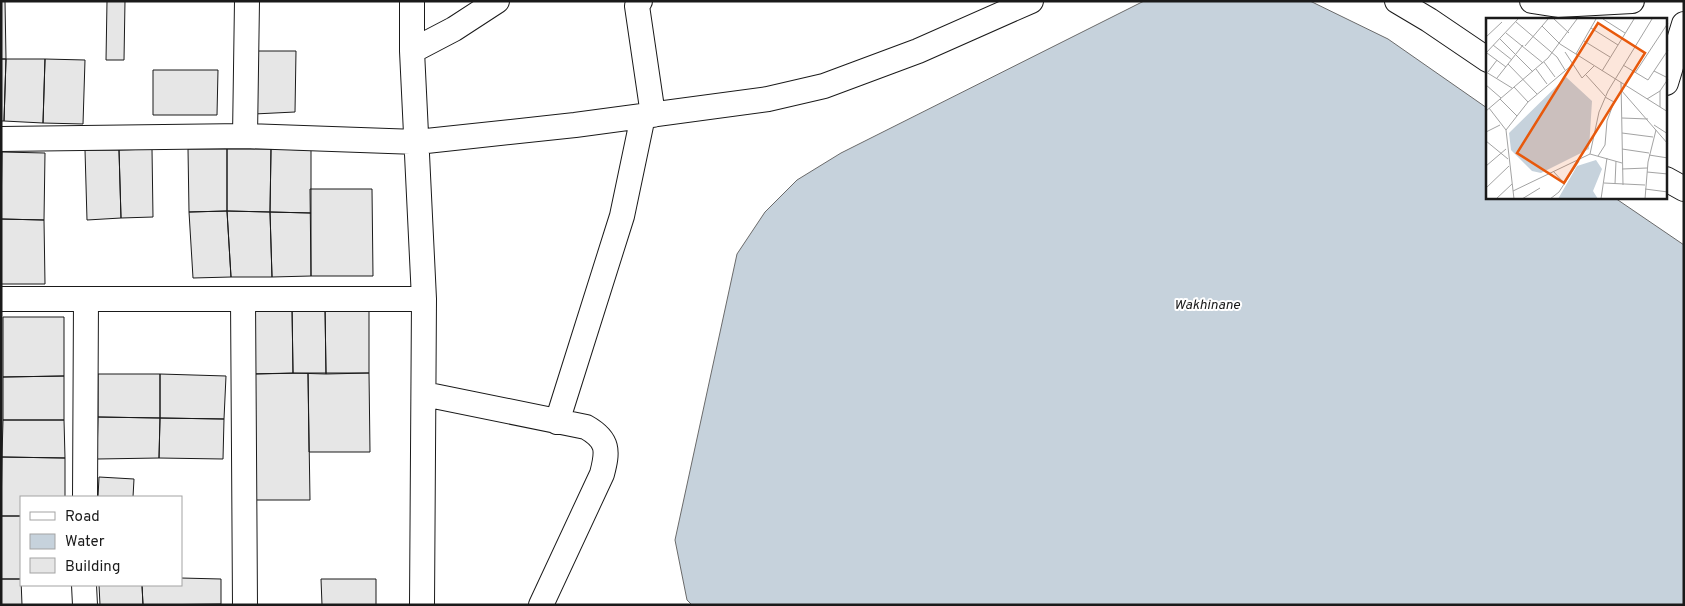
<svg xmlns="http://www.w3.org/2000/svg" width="1685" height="606" font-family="Overpass,sans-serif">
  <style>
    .water { fill: #c6d2dc; stroke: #6a6a6a }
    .building { fill: #e6e6e6; stroke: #1a1a1a }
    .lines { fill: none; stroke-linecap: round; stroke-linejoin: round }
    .minor-casing { stroke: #1a1a1a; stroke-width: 26 }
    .minor { stroke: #fff; stroke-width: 24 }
    .labels { text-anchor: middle; stroke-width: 4; stroke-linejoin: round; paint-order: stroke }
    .water-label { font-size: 14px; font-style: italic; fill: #1a1a1a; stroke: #fff }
    .inset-road { fill: none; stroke: #a3a3a3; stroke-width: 1 }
    .view { fill: #e8590c; fill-opacity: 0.15; stroke: #e8590c; stroke-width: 2.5 }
    .inset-edge { fill: none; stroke: #1a1a1a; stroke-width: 2.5 }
  </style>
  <rect width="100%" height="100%" fill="#fff"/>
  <path class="water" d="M1144,1H1310L1388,39L1487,108L1488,198H1615L1684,245V605H692L687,600L675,540L737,254L765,212L797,180L841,153Z"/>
  <path class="building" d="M1,1H5L6,59H1Z
    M107,1H125L124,60H106Z
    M252,51H296L295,112L254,114Z
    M1,59H6L4,121H1Z
    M6,59H45L43,123L4,121Z
    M45,59L85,60L83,124L43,123Z
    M153,70H218L217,115H153Z
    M152,149L153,217L121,218L119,150Z
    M188,149H227V211L189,212Z
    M227,149H271L270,212L227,211Z
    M271,149L311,150V213L270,212Z
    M85,150H119L121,218L87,220Z
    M2,152L45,153L44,220L1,219Z
    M310,189H372L373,276H311Z
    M227,211L270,212L272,277H231Z
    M227,211L231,277L193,278L189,212Z
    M270,212L311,213V276L272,277Z
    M1,219L44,220L45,284H1Z
    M250,306H292L293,373L252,374Z
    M292,306H325L326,374L293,373Z
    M325,306L369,308V373L326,374Z
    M3,317H64V376L3,377Z
    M308,373L310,500H254L252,374Z
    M308,373H369L370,452H309Z
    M98,374H160V418L98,417Z
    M160,374L226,376L224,419L160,418Z
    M64,376V420H3V377Z
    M98,417L160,418L159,458L97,459Z
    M160,418L224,419L223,459L159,458Z
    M3,420H64L65,458L2,457Z
    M2,457L65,458V497H21V516H1Z
    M99,477L134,479L133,497H98Z
    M1,516H21V579H1Z
    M181,578L221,579V604L143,605L142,585H181Z
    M1,579H21L22,605H1Z
    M321,579H376V605H322Z
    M99,585H142L143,605H100Z"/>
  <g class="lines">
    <g class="minor-casing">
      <path id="minor" d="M412,1V51L424,299L422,605
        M640,1L637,6L653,115
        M1397,1L1429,20L1488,60
        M1532,1L1558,5L1632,1
        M412,51L454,29L497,1
        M1666,83L1684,24
        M245,136L247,1
        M1,139L245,136L417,142L575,125L768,99L824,86L918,51L1031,1
        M1666,179L1684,189
        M1,299H424
        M243,299L245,605
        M424,394L586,427C609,440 608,451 602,474L541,605
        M557,422L622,216L643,116
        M85,497L86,299
        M84,585L85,605"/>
    </g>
    <use href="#minor" class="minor"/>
  </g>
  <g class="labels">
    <g class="water-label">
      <text x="1207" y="309">Wakhinane</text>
    </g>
  </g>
  <g transform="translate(1486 18)">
    <rect width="181" height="181" fill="#fff"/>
    <path d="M80,59L106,83L103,131L55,155L46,153L25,132L23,115ZM110,142L116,151L107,173L112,181H72L91,148Z" fill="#c6d2dc"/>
    <path class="inset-road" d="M68,1L83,15M117,1L139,15M30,4L71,39L79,52M56,8L74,26L182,94M105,10L132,27M20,15L57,45M0,19L16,4M14,21L47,54M98,23L124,39M7,27L26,42M39,28L62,1M79,34L96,60L108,48M0,35L32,1M1,35L20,49M90,36L110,1M58,44L69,59M22,46L51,76M137,47L162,62L182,32M50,51L61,66M116,53L148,1M168,53L182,60M0,54L26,70M2,54L11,42M149,55L182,5M100,57L119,78M11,60L37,27M135,64L137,167M0,67L15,80M28,69L42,84M135,72L182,126M174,73V89M14,81L31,98M161,81L174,73L182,61M3,90L20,112L28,181M0,93L62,40L91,1M136,100L162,101M168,107L182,116M20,112L42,84L86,47M0,114L14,107M136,115L167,119M0,123L22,141M136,131L163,135M104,136L136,145M163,137L182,140M112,138L119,127L121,103L128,84L119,79M0,148L20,131M136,151L161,150M67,153L78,165M161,154L182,156M118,165L159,167M129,166L130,143M0,170L23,148M159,171L182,174M27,173L104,136L113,94L122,73L166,1M10,181L26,166M36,181L54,170M64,181L73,174L93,143M115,181L121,140M159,181L162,144L170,112"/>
    <path class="view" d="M112,5L159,35L78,165L31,135Z"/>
    <rect width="181" height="181" class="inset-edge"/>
  </g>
  <rect width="1685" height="606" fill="none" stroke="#1a1a1a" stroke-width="5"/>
  <rect x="20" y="496" width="162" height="90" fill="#ffffff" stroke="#a3a3a3"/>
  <rect x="30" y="512" width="25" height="8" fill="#ffffff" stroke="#a3a3a3"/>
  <text x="65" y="521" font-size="15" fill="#1a1a1a">Road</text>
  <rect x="30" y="534" width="25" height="15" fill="#c6d2dc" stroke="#a3a3a3"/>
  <text x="65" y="546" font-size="15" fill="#1a1a1a">Water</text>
  <rect x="30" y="558" width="25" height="15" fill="#e6e6e6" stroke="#a3a3a3"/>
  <text x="65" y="571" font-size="15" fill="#1a1a1a">Building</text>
</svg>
